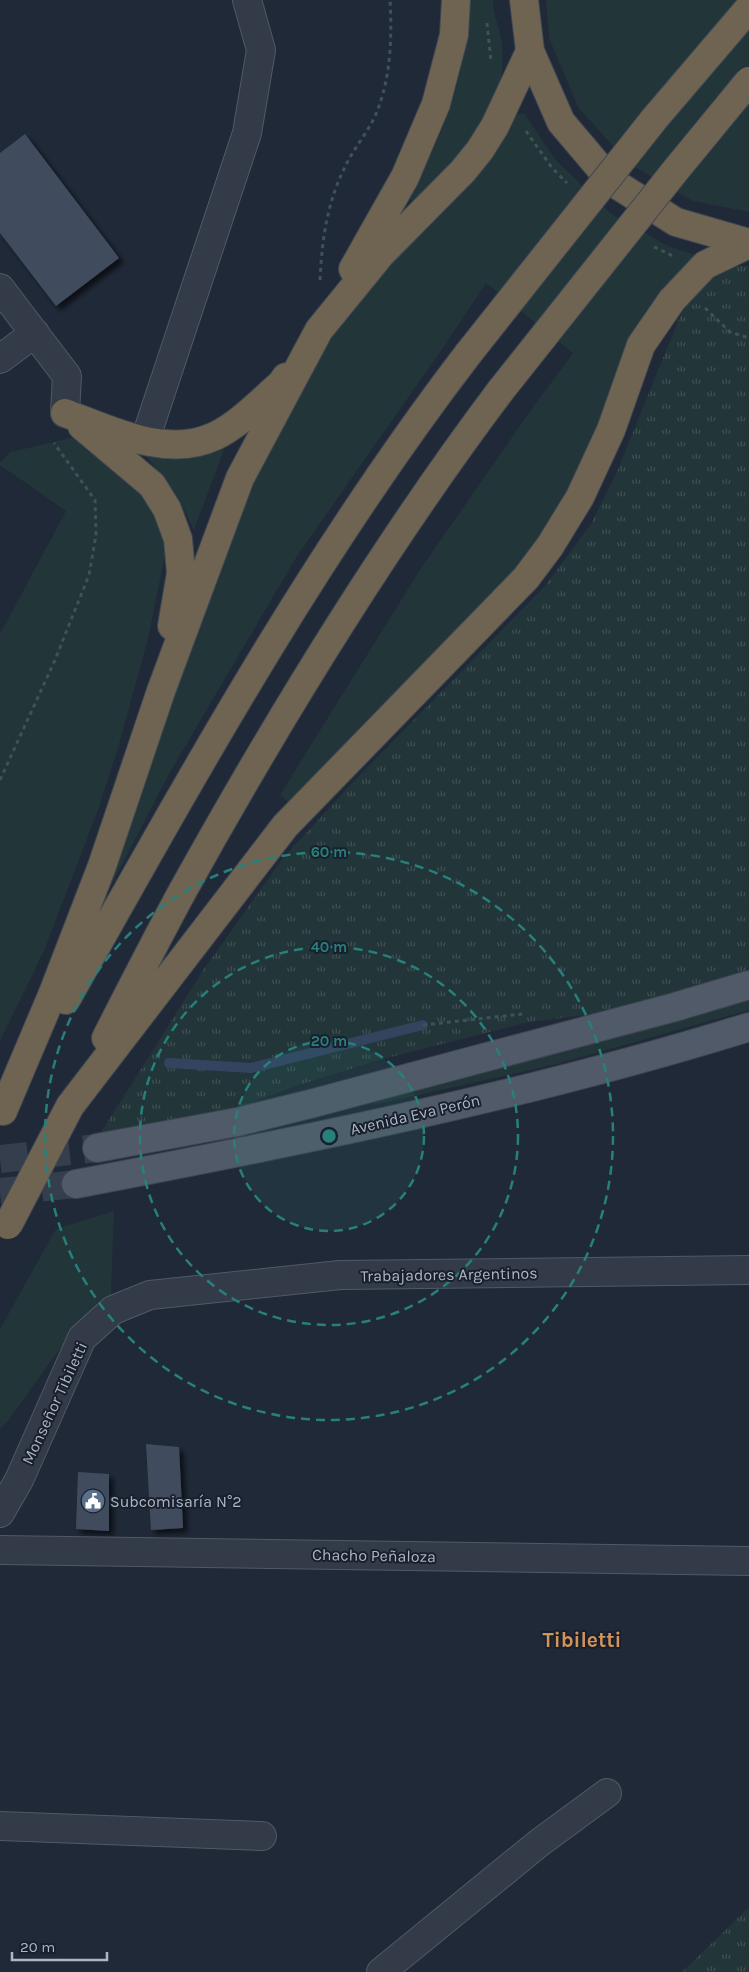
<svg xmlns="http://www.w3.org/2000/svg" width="749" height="1972" font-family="Karla,sans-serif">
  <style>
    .grass { fill: #223539 }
    .park { fill: url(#park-tufts) }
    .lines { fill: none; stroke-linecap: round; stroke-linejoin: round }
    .stream { stroke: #33445f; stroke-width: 10 }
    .building { fill: #414c5d; filter: url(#shadow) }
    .major-tunnel { stroke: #353e4d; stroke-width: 28; stroke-dasharray: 28 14; stroke-linecap: butt }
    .minor-casing { stroke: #515966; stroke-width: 30 }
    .major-casing { stroke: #3d4452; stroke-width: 30 }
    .highway-casing { stroke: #3e4653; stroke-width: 30 }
    .path { stroke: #405256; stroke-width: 3; stroke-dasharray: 4 4; stroke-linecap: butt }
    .minor { stroke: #343b48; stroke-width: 28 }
    .major { stroke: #515a68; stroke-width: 28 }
    .highway { stroke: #6e6451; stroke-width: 28 }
    .highway-bridge-casing { stroke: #3e4653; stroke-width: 30; stroke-linecap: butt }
    .highway-bridge { stroke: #6e6451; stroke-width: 28 }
    .ring { fill: none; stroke: #27807b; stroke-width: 2.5; stroke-dasharray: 9 6 }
    .labels { text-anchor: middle; stroke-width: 4; stroke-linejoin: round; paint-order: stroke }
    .street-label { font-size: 16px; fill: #aeb6c5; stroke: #19202d }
    .poi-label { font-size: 16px; fill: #aeb6c5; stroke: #19202d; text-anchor: start }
    .district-label { font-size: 21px; font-weight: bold; fill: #d3945a; stroke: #19202d }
    .centre { fill: #27807b; stroke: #19202d; stroke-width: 2.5 }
    .ring-label { font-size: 15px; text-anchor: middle; font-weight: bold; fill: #27807b; stroke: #19202d; stroke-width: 4; stroke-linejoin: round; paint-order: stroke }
  </style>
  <defs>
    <pattern id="park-tufts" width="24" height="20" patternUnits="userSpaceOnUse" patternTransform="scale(1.25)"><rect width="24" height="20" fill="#223539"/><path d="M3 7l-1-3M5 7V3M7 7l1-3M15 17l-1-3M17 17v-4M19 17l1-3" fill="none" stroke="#405054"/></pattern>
    <filter id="shadow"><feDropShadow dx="4.5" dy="4.5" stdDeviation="2.5" flood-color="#0009"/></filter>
  </defs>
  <rect width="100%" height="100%" fill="#202938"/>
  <path class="grass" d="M469,0H493C493,16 501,30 502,45C509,113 460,160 416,204L406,196C413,185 421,174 427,163C452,113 469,56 469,0Z
    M546,0H749V212L693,201L628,163L578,107L549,38Z
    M524,113L555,159L610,213L668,246L695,255L676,274L653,307L584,461L561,506L535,548L507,581L368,719L288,802L280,795L419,571L531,410L573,353L486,283L438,355L297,556L169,774L102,903L164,727L205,601L245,499L298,391L335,333L387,265L492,157L505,136L512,115Z
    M79,436L141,487L152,504L164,534L166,550L148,639L118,748L98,810L44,951L0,1041V634L66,511L0,465V462L11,452Z
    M225,447L194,530L177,495L142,451L200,455Z
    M749,999V1010L553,1065L374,1105L372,1100L550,1055Z
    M114,1211L111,1294L70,1335L7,1422L0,1429V1329L56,1229Z"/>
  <path class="park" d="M732,266H749V973L610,1012L529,1022L379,1060L296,1086L236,1108L100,1134L204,969L283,858L357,778L545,586L591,524L616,474L679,319L692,293L711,276Z
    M749,1907V1972H682Z"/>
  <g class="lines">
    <path class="stream" d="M169,1063L251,1068L423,1025"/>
  </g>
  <path class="building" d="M25,134L119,258L56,306L0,233V153Z
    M146,1444L179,1447L183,1528L151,1530Z
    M78,1472L109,1474V1531L76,1529Z"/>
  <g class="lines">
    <path class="major-tunnel" d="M0,1159L97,1148
      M0,1192L76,1184"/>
    <g class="minor-casing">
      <path id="minor" d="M0,288L67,376L65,413
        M0,359L35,333
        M145,440L247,133L261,50L247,0
        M0,1513L19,1480L82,1338L113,1310L150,1295L340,1275L749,1270
        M0,1550L749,1561
        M0,1826L262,1836
        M381,1972L539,1843L607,1793"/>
    </g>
    <g class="major-casing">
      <path id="major" d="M97,1148L237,1122L310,1104L675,1007L749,985
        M76,1184C302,1141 530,1095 749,1027"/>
    </g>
    <g class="highway-casing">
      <path id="highway" d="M524,0L530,51L561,122L611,181L676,222L749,243
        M353,269L405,177L436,104L454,35L456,0
        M65,413C110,430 167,459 215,436C240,424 261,401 281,384L286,377
        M82,426L152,485L167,509L178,539L181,573L172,626
        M66,1000C191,778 313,556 468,354
        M106,1038C131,989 156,940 182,892C278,719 382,548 501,390
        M70,1106L285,826L526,578L550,546L580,497L611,430L641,345L672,300L705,265L749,244
        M3,1111L53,993L102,866L161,691L240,478L319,330L381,254L463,171L480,150L495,126L530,51"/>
    </g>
    <path class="path" d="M487,23L491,61
      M526,131L552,168L567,183
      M654,247L673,256
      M320,280C322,239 327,202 346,165C355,146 373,126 379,106C391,73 392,34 390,0
      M705,308L730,332L749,338
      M0,780L55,660L89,575L96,535L95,500L54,443
      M423,1025L522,1014"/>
    <use href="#minor" class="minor"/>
    <use href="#major" class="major"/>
    <use href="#highway" class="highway"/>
    <g class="highway-bridge-casing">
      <path id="highway-bridge" d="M468,354L655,118L749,8
        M501,390L675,171L749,81
        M8,1225L70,1106"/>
    </g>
    <use href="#highway-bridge" class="highway-bridge"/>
  </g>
  <circle cx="329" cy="1136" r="95" fill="#27807b" fill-opacity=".12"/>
  <g class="ring">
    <circle cx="329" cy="1136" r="95"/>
    <circle cx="329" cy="1136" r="189"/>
    <circle cx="329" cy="1136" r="284"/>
  </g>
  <defs>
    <g id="civic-disc" transform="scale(1.25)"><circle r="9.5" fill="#5c6f8a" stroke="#19202d"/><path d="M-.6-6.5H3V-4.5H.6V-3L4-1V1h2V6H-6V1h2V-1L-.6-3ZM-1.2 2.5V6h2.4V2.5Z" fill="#fff"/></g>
  </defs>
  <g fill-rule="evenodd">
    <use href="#civic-disc" x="93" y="1501"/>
  </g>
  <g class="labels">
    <g class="street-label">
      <text transform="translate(415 1114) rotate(-13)" y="6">Avenida Eva Perón</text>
      <text transform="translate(449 1274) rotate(-1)" y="6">Trabajadores Argentinos</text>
      <text transform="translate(54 1403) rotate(-65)" y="6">Monseñor Tibiletti</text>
      <text transform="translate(374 1555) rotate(1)" y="6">Chacho Peñaloza</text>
    </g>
    <g class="poi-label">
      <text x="110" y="1507">Subcomisaría N°2</text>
    </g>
    <g class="district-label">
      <text x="582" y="1647">Tibiletti</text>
    </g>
  </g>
  <circle cx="329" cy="1136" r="8" class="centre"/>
  <g class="ring-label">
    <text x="329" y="857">60 m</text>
    <text x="329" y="952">40 m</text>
    <text x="329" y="1046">20 m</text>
  </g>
  <path d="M12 1952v8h95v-8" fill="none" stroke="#aeb6c5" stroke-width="2.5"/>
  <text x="20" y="1952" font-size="15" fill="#aeb6c5" stroke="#19202d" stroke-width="4" paint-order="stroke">20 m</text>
</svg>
